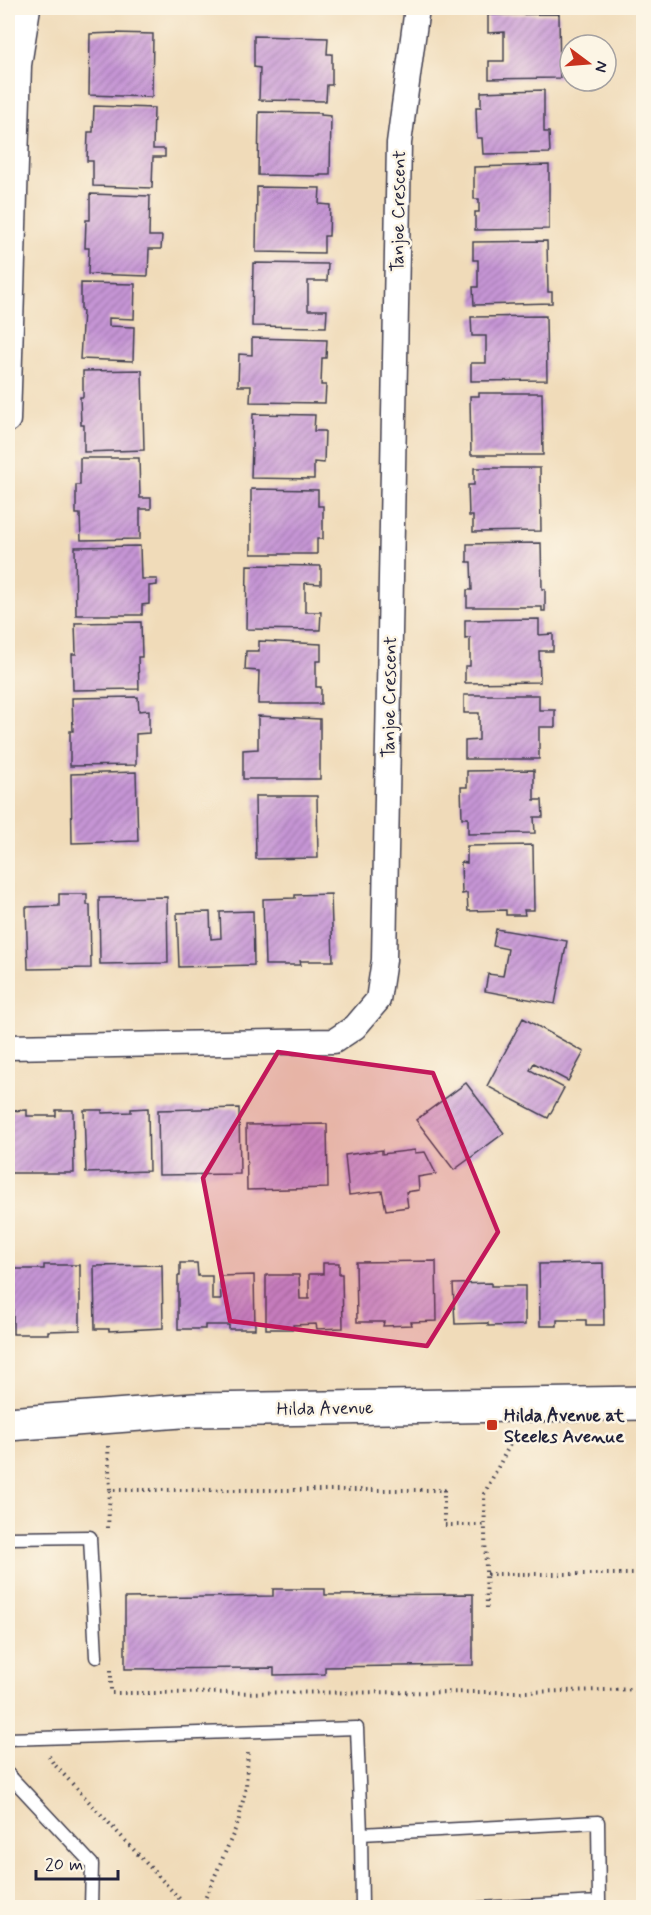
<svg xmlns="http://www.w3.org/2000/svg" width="651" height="1915" font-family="Mynerve,sans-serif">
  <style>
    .building { fill: url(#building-hatch) }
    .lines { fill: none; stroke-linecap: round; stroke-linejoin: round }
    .lane-casing { stroke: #413e4e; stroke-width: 15 }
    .street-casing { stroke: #413e4e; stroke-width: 27 }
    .secondary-casing { stroke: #413e4e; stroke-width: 36 }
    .path { stroke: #413e4e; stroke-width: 4; stroke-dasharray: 1.5 4.5; stroke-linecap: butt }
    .lane { stroke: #fff; stroke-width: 12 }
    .street { stroke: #fff; stroke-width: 24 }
    .secondary { stroke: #fff; stroke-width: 33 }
    .marked { fill: #c2185b; fill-opacity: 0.2; stroke: #c2185b; stroke-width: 4.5; stroke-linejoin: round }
    .poi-dot { fill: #c8321e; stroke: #fcf5e5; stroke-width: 2 }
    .labels { text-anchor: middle; stroke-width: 5; stroke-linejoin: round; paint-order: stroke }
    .street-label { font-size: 18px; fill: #22223b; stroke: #fcf5e5 }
    .poi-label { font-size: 18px; font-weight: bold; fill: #22223b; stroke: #fcf5e5; text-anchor: start }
  </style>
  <defs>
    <pattern id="building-hatch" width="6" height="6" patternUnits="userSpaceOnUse" patternTransform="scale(1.5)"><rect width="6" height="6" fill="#c695d5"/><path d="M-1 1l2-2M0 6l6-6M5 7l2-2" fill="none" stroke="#a079ae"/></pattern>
  </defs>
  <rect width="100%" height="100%" fill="#fcf5e5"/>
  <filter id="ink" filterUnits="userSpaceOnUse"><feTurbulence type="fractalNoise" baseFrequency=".0167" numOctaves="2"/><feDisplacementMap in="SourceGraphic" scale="12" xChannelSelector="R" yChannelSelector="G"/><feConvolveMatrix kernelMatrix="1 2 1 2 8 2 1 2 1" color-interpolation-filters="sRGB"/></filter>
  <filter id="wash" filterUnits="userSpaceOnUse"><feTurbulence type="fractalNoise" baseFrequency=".008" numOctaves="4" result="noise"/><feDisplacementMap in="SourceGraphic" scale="24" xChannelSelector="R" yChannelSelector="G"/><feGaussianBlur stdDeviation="1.35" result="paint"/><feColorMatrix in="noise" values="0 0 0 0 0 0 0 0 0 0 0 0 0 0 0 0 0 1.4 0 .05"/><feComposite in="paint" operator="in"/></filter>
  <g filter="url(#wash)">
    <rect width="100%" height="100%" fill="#f0dbb9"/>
    <g id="blocks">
      <path class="building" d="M559,14L560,78L489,79V61H504V32L488,33V15Z
        M114,33L153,34L152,97L89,95L90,34Z
        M254,36L328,38L327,54H332V85H327L326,101L259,100L260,68L254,67Z
        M544,90V132H549L550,153L483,154L482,138H477L476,107H481V92Z
        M94,106L154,108L153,149H165V157H153L152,188L93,186V161H87L88,132H93Z
        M259,112L321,113V115L331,116L330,175H320V176L258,175Z
        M549,165V229L475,230V212H479V199H474V167Z
        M257,187L320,188L319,204L330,205L329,236H324V253L256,252Z
        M90,194L150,196L149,236H162L161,249H149L148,276L88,274L89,248H85L86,220H90Z
        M547,241L548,292H552V303L474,305L473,287H478V260H473V242Z
        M253,263L328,264L327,281H308V310H327L326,327L252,326Z
        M81,283L135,284L134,319L109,318V326L134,327L133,361L80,359L83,311H81Z
        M546,316L547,380L471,381V363H486V336H472L471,317Z
        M252,338L327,340L326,358H322L321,385H326L325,403L250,402L251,386H238L239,354L252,355Z
        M142,370L144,450L84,452V425H81L80,397H83V371Z
        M479,393H542L543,455H471L470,396H479Z
        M253,414L315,415L314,431H325L324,463L314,462V479L251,478Z
        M80,458H139L140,498H151V509H140V539L81,540L80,514H76V485H80Z
        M474,468H540L541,531L473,532V516H469L468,485H474Z
        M251,489L318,490V506H323V539H317V554H251Z
        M541,543L542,589H545V611H542V607H467V590H472L471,562H467V544Z
        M140,546L141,579H157V585L149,586V604L142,605V615H76L75,547Z
        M247,565L321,566V584L305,583V612H321L320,630L246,629Z
        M539,619V635L553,634V651H539L540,682L465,683V666H470V638L465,639V620Z
        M141,622L142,657H138L139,689L73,690L72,654H76L75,623Z
        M259,641L321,644V661H316V687H321V704H258L259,671L245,670L246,651H259Z
        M464,695H539V710H555V727H539V759H465V741L479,740V713H464Z
        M138,697L139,711L149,710V733L136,734V765L70,766V731H73L72,698Z
        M258,716L320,719V779H243V750L258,749Z
        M534,770V800H542L543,817H534L535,833L468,834V818H462L461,787H467V771Z
        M136,772L138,841L72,843L71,774Z
        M255,796H317L318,858L256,859Z
        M533,845L534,910H524L525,915H506V910L468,911L467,893L462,894L461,862L467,863V846Z
        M59,894H87V905H90L91,968L28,969L26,907L59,906Z
        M331,894L333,961H300L301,965H265L263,899L295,898V895Z
        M167,897L168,963L100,964L99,898Z
        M253,911L254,965L179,967L177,913L210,912L211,939L221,938L220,912Z
        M496,929L567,941L555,1004L485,991L488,974L503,976L508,949L493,946Z
        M523,1018L584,1052L568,1081L534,1063L530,1070L564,1088L548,1118L487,1086Z
        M466,1083L504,1133L454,1170L416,1120Z
        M148,1108L149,1171L86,1173L84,1110H102V1113L131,1112V1109Z
        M239,1108L240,1174L159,1175L158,1110Z
        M27,1110V1116H56V1110H73L74,1173H10L9,1111Z
        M327,1124L328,1188L247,1190L246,1125Z
        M382,1150V1154L415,1150V1153L425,1152L436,1174L418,1177L419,1190L406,1192L408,1207L386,1210L382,1191L349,1195L345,1155Z
        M436,1261L437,1321L411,1322L412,1325L383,1326L384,1322H357L356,1262Z
        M180,1263H197L198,1276H212V1300H221L220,1276L254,1275L255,1329H229V1325H205V1329H178V1276H180Z
        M323,1263H339V1274H342L343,1328L317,1329L316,1324L293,1325V1329H266V1275H299L300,1299H309V1274H323Z
        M603,1263L604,1325H586V1320H557V1326H540L539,1264Z
        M44,1265H80V1330L48,1331V1334H13V1269H44Z
        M162,1265L163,1328L109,1331V1329H95L94,1266Z
        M491,1283V1286H525V1325L488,1326V1323L455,1324L453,1284Z
        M273,1589H325V1595L473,1594V1665L325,1667V1674L274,1675V1668L125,1669V1598L273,1596Z"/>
    </g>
  </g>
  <g filter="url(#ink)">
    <use href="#blocks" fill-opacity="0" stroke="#413e4e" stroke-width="1.5"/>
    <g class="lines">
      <g class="lane-casing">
        <path id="lane" d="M8,1538L90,1537L96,1657
          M8,1739L357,1728L361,1834
          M8,1774L92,1864L91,1908
          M362,1908L361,1834L598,1822L599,1902L479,1908"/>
      </g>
      <g class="street-casing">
        <path id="street" d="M8,420L19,65L28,8
          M8,1047L334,1041L355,1027L378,1000L384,960L399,143L417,8"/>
      </g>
      <g class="secondary-casing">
        <path id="secondary" d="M8,1424L194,1410L644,1403"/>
      </g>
      <path class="path" d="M108,1446L110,1490H444V1525H485
        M108,1528L110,1490
        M487,1574H644
        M487,1608L484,1494L516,1433
        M111,1670V1693L523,1692L644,1689
        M49,1756L53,1763L188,1908
        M201,1908L238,1823L246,1787L248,1751"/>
      <use href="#lane" class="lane"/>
      <use href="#street" class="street"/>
      <use href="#secondary" class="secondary"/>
    </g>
  </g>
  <path class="marked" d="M278,1052L433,1073L498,1232L427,1346L230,1321L203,1178Z"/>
  <rect class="poi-dot" x="486" y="1419" width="12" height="12" rx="3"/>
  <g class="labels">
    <g class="street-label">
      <text transform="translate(398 211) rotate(-89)" y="6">Tanjoe Crescent</text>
      <text transform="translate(389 697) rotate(-89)" y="6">Tanjoe Crescent</text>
      <text transform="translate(325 1408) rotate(-1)" y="6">Hilda Avenue</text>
    </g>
    <g class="poi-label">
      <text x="504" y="1421">Hilda Avenue at<tspan x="504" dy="21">Steeles Avenue</tspan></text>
    </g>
  </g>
  <rect width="651" height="1915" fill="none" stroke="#fcf5e5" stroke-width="30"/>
  <g transform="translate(588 63) rotate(106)"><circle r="28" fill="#fcf5e5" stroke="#a5a1a1" stroke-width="1.5"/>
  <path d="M0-4.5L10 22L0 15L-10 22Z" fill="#c8321e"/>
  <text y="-9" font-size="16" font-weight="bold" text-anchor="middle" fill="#22223b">N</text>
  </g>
  <path d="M36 1870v9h82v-9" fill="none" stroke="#22223b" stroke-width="3"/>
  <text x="45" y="1870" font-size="18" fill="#22223b" stroke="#fcf5e5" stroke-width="4.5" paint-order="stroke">20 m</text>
</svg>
